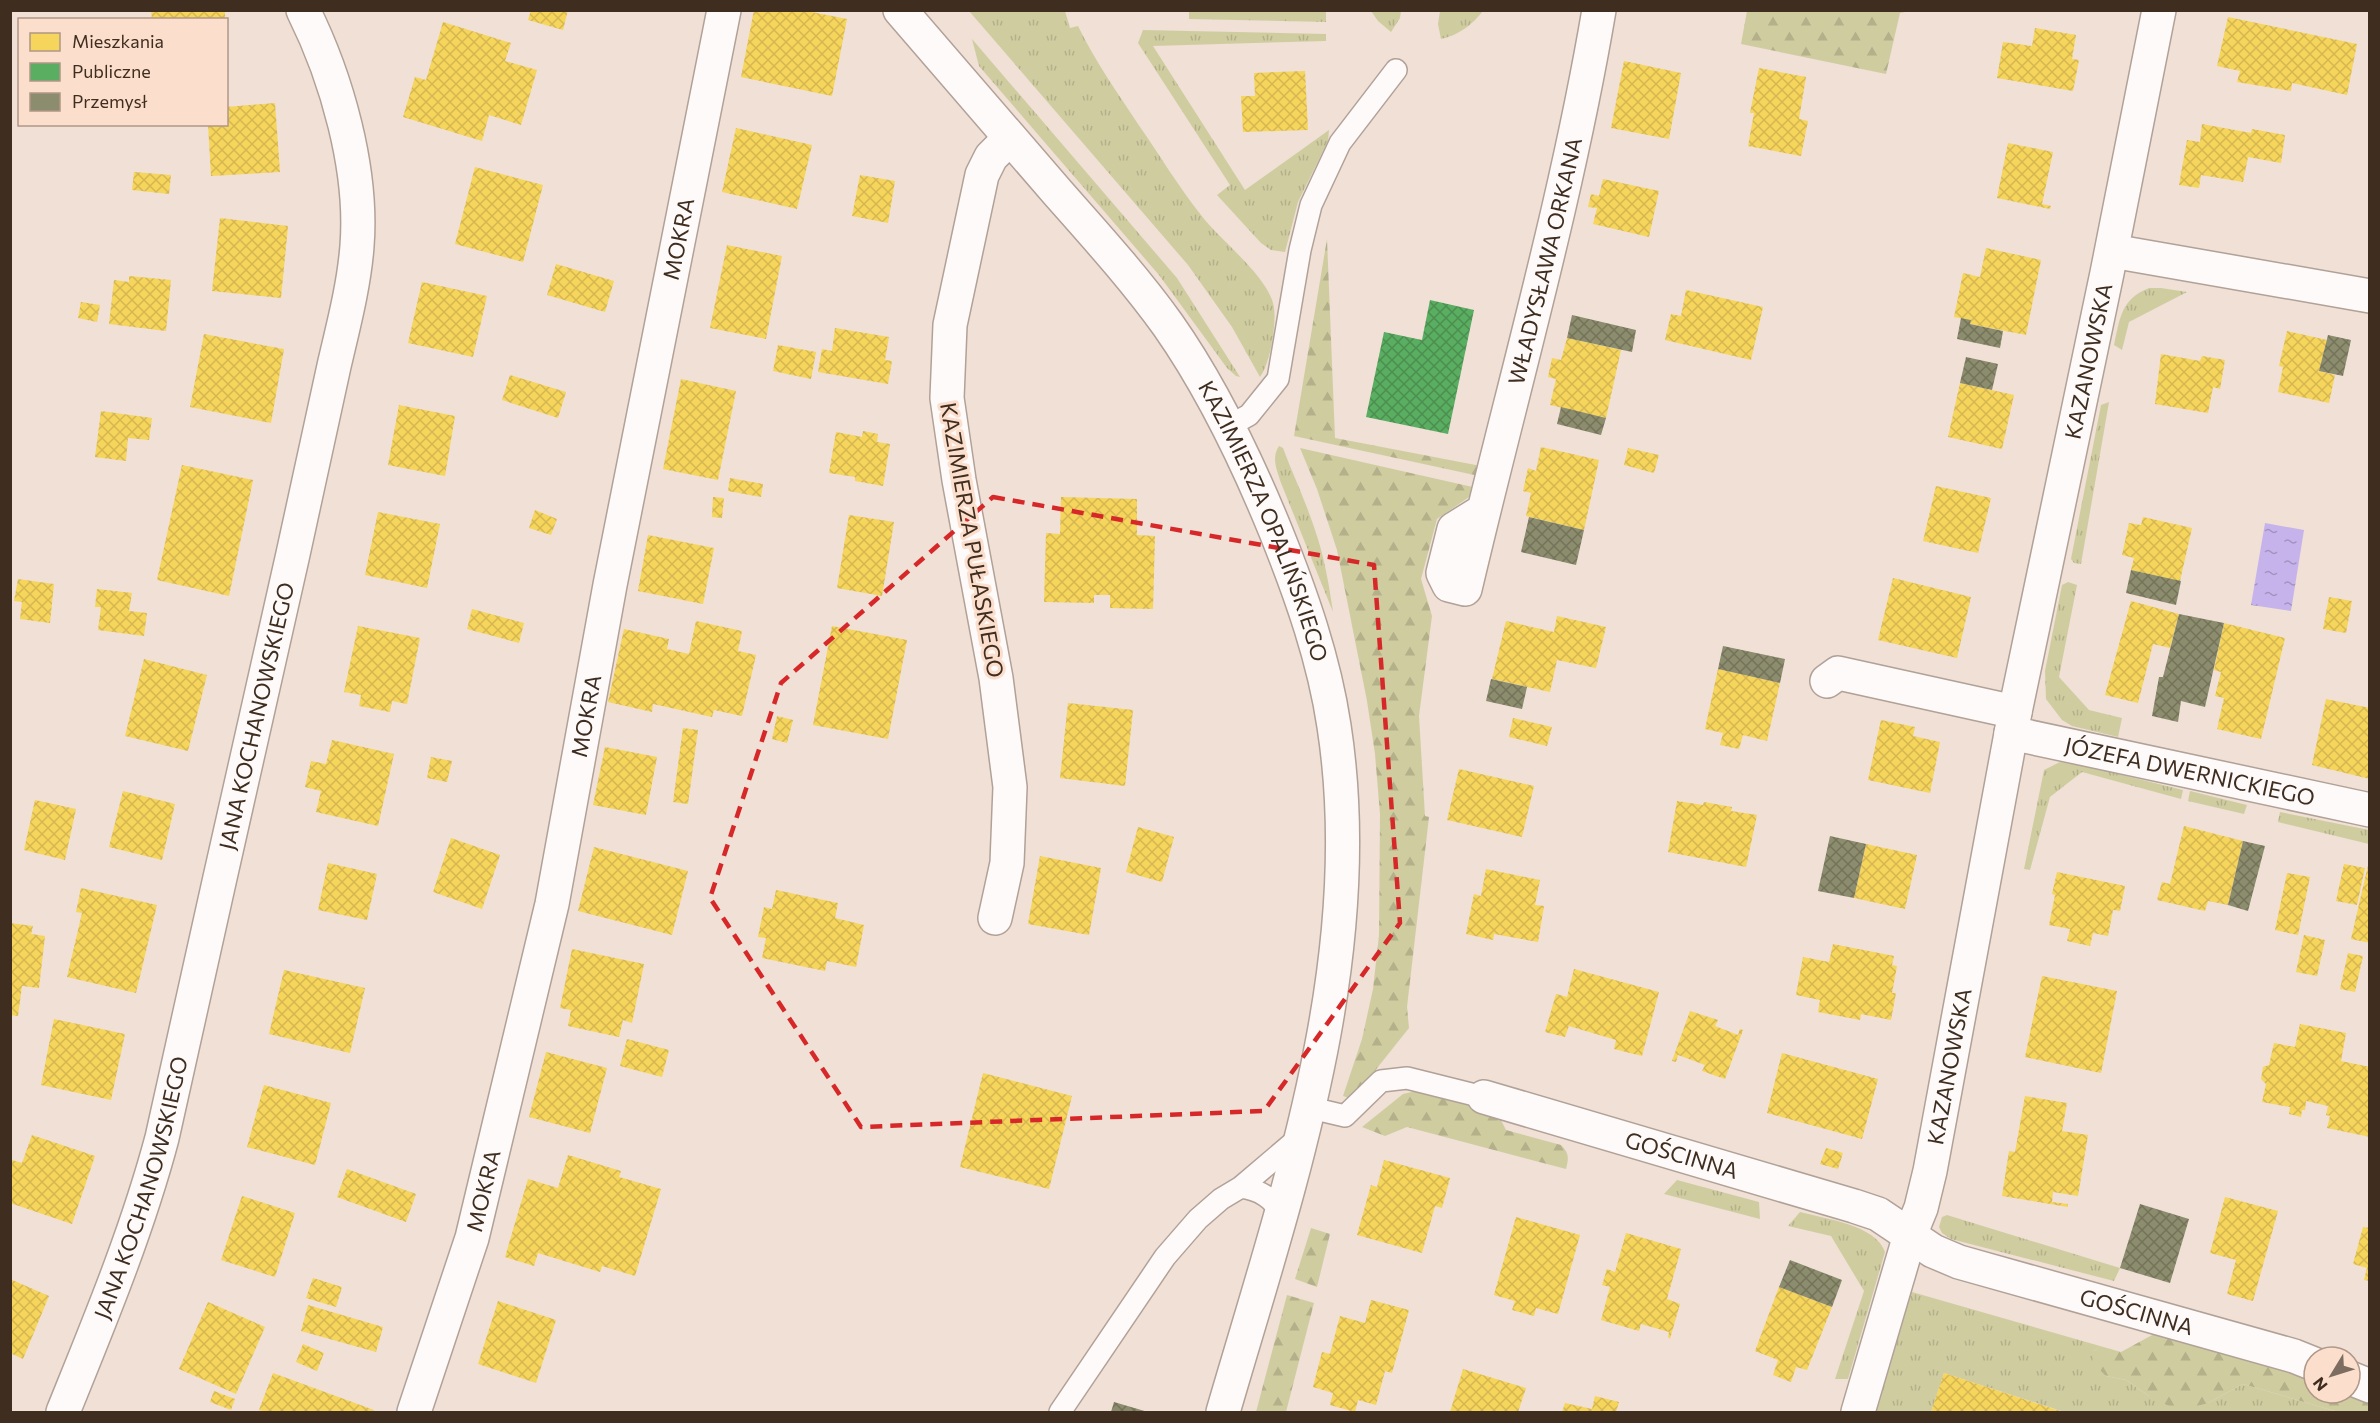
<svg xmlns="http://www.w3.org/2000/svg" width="2380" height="1423" font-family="Commissioner,sans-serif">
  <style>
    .grass { fill: url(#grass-tufts) }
    .forest { fill: url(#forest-firs) }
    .park { fill: #cfcda0 }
    .water { fill: url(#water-ripples) }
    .homes { fill: url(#homes-cross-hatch) }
    .public { fill: url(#public-cross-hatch) }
    .industry { fill: url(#industry-cross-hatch) }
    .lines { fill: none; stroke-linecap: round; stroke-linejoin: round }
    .service-casing { stroke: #b1a197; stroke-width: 24 }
    .minor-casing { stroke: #b1a197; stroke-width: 36 }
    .tertiary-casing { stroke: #b1a197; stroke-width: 36 }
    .service { stroke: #fdfaf9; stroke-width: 21 }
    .minor { stroke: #fdfaf9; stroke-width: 33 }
    .tertiary { stroke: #fdfaf9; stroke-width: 33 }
    .marked { fill: none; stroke: #d62828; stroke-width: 4.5; stroke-dasharray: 12 8; stroke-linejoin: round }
    .labels { text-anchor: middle; stroke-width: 6; stroke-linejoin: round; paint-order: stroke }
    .street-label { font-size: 22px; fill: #3f2d20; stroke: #fbdecb }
  </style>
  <defs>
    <pattern id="grass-tufts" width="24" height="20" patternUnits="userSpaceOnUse" patternTransform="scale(1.5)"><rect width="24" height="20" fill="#cfcda0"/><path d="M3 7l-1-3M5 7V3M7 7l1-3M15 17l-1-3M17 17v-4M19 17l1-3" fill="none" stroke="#b3b08a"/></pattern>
    <pattern id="forest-firs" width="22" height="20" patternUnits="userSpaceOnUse" patternTransform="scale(1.5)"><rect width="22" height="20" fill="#cfcda0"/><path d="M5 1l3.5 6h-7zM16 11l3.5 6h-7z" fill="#b3b08a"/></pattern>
    <pattern id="water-ripples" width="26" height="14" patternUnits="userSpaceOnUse" patternTransform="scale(1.5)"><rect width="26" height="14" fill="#c7b3eb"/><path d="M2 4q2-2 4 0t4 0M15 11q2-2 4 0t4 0" fill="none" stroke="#a392be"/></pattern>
    <pattern id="homes-cross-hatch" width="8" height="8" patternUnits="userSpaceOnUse" patternTransform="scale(1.5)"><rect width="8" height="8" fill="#f6d55c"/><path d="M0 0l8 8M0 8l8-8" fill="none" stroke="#d4b750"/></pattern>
    <pattern id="public-cross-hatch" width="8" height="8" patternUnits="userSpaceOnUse" patternTransform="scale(1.5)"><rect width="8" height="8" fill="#5aae61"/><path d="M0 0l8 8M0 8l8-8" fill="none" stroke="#4c8e50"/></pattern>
    <pattern id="industry-cross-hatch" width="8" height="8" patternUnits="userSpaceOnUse" patternTransform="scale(1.5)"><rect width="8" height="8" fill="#8c8c6e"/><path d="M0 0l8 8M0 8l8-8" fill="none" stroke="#74735a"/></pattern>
  </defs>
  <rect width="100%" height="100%" fill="#f0e0d6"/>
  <path class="grass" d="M969,11H1065L1070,28L1078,26C1095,61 1117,92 1138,124C1159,154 1178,186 1201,215C1220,240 1265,274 1273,303C1278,320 1270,364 1260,377L1232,327L1188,265Z
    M1189,11H1326V22L1189,19Z
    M1371,11H1401L1400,18L1391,32L1378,21Z
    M1440,11V10L1483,11C1472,25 1459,35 1441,39L1438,24Z
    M1143,30L1326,34V41L1153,46L1245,190L1329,130L1328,141L1298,202L1285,252L1271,250L1261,243L1217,195L1230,185L1138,43Z
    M972,39L1177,278L1240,377L1236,376L1227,368L1159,275L979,66Z
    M2149,288H2161L2187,292L2129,322L2122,350L2114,345C2120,318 2121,299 2149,288Z
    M2109,402L2081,564L2074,563L2071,559L2101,405Z
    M1279,446L1283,448C1293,475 1306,502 1315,530C1324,556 1329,584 1333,612L1281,483C1277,470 1271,458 1279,446Z
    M2068,582L2077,585L2059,677L2089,710L2122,718L2118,737L2072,726L2062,720L2046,699L2045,671L2062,585Z
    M2060,762L2090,767L2183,790L2181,799L2082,772L2050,797L2030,870L2024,869L2044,770Z
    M2190,791L2247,805L2244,814L2188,801Z
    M2280,812L2369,830V844L2278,822Z
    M1677,1180L1759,1202L1760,1219L1664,1194Z
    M1800,1212C1826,1219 1876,1225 1885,1252L1848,1379H1835L1864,1291L1831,1236L1788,1226Z
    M1947,1215L2120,1268L2114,1281L1951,1239L1942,1233L1939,1227L1942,1217Z
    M1912,1292L2100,1346L2094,1351L2106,1376L2126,1380L2149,1396L2208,1403L2243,1384L2338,1412H2064L1944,1373L1931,1412H1870L1905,1297Z"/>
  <path class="forest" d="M1747,11V10L1910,11L1900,13L1886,74L1741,44Z
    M1327,239L1335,438L1481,466L1479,476L1294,436Z
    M1300,448L1477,488L1472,495L1437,519L1421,579L1432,616L1419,716L1425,816L1429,817L1407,1007L1409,1028L1358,1092L1349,1098L1343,1096L1362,1039L1373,989L1379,935L1380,814L1375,754L1367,701L1337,550L1317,489Z
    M1416,1091L1493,1111L1499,1116L1506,1130L1561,1145C1569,1153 1569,1158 1566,1169L1407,1127L1385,1136L1362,1127L1403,1094Z
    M1311,1228L1330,1234L1317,1287L1295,1279Z
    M1287,1295L1314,1303L1286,1412H1256Z
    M2154,1334L2314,1377V1393H2350L2369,1397V1412H2338L2243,1384L2208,1403L2179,1411L2149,1396L2126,1380L2106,1376L2092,1362L2094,1351L2100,1346L2121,1352Z"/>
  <path class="park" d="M1223,11H1311V17L1223,16Z"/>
  <path class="water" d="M2265,523L2304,530L2291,611L2251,605Z"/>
  <path class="homes" d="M151,10H225V20H152Z
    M531,10H568L563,30L528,20Z
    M754,10H802L847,19L832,96L741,77Z
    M2228,17L2357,44L2347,95L2292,83L2291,91L2237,82L2240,71L2217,66Z
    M443,22L511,43L505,61L537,70L521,125L489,115L482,141L403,117L415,77L426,80Z
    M2035,28L2076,35L2072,59L2079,60L2073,91L1997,78L2003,42L2032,46Z
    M1624,61L1681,73L1669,139L1611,128Z
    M1759,68L1806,77L1799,119L1808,121L1801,156L1748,146L1754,113H1750Z
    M1305,71L1308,130L1243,132L1241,96H1255L1254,73Z
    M275,103L280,172L211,176L208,124H226V107Z
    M2202,124L2251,133L2252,129L2285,135L2281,163L2248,157L2243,182L2201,175L2199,188L2179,185L2187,140L2200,142Z
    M736,128L812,145L797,209L722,192Z
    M2008,143L2053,152L2042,204L2051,206L2050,209L1997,198Z
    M475,167L543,185L523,262L455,244Z
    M134,172L171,175L169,194L132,190Z
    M860,175L895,181L888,223L852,216Z
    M1603,179L1659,191L1649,237L1593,224L1597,208L1588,207L1591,194L1599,196Z
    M220,218L288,226L281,298L212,291Z
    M727,245L782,256L766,339L710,328Z
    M1986,248L2041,260L2026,335L1970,324L1971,320L1954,317L1963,273L1980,277Z
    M556,264L614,281L605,312L547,295Z
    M129,276L171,280L166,331L109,324L114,280L129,282Z
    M422,282L487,296L473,357L408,343Z
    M1686,290L1763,307L1751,360L1665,340L1671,314L1681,316Z
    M81,302L100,305L97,322L78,318Z
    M835,328L889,337L885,360L892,361L888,384L818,372L822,349L832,351Z
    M2287,331L2327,340L2319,371L2335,375L2329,403L2278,392L2283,367L2279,366Z
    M204,334L284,349L271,423L190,407Z
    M1567,338L1621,350L1606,418L1550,405L1556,379L1548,377L1552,358L1561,360Z
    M778,345L816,352L811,379L773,371Z
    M2161,354L2200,361L2202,356L2225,360L2220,389L2213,387L2208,413L2155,404Z
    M510,375L566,392L558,418L502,400Z
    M681,379L736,391L718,480L663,469Z
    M1960,383L2014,395L2002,449L1948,437Z
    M399,405L455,416L445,476L388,465Z
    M101,411L152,418L149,440L128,438L126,461L95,457Z
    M863,431L878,434L877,442L890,444L883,486L855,481V477L829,473L836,432L862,437Z
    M1541,447L1599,460L1584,530L1526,516L1531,493L1523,491L1528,468L1536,471Z
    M1628,448L1659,455L1654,473L1624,465Z
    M182,465L253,480L229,596L157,580Z
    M730,478L763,484L761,497L728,491Z
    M1936,486L1991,498L1978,553L1923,541Z
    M713,497L724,498L722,518L712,517Z
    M1061,497L1137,499V535L1155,536L1153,609L1110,608V595H1094V603L1044,602L1046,533L1060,534Z
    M535,510L557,519L551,535L529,528Z
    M378,512L440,524L427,588L365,575Z
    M849,515L894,522L882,596L837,588Z
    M2143,517L2192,528L2180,581L2131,570L2134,558L2122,555L2129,523L2141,525Z
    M648,535L714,548L703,604L638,591Z
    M1893,578L1971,597L1957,658L1878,640Z
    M18,579L54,584L50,623L20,619L22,602L14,601Z
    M97,589L132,593L129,611L147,613L144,636L98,630L101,607H95Z
    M2329,597L2352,601L2346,633L2323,629Z
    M2131,601L2179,614L2170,648L2153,644L2138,703L2105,695Z
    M472,609L524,623L519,643L467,629Z
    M1557,616L1606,627L1596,668L1557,660L1550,692L1492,679L1506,621L1554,632Z
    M696,621L742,631L738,651L756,655L742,716L714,710L712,717L653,704L652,712L608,702L624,629L669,639L667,649L689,654Z
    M2224,623L2285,638L2261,739L2217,729L2224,698L2215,696L2221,672L2214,670Z
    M358,626L420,638L407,704L392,701L390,712L359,706L361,695L344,692Z
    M832,626L907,640L888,739L813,725Z
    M144,659L207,675L188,751L125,736Z
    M1718,669L1780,683L1767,741L1743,735L1739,749L1720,745L1723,733L1705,729Z
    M2326,699L2370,708V779L2312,765Z
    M1068,703L1133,710L1125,786L1060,778Z
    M777,716L793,720L787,743L772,739Z
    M1513,718L1552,727L1547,746L1509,737Z
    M1881,720L1915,727L1913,736L1940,742L1930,793L1868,780Z
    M683,728L698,730L688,804L673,802Z
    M332,740L394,754L378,826L316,812L321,791L305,787L311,761L326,764Z
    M605,747L657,757L646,815L593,805Z
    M431,757L452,761L447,782L427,778Z
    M1459,769L1534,786L1522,837L1447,820Z
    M123,791L175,804L162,860L109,847Z
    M35,800L76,809L65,860L24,850Z
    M1677,801L1703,805L1704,802L1732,807L1731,811L1757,815L1746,867L1668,852Z
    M2184,826L2243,841L2228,905L2208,901L2205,911L2157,900L2162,882L2170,884Z
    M1138,827L1174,837L1162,882L1126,872Z
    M451,838L500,855L482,909L433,892Z
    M1866,844L1917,855L1905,909L1854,898Z
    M594,847L688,871L672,935L578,911Z
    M1040,856L1101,868L1089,935L1028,924Z
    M2369,861H2370V943L2351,939Z
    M328,863L377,874L367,920L318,910Z
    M2344,864L2365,868L2357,905L2336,901Z
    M1486,869L1540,880L1535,905L1544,906L1538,942L1494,934L1493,940L1466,934L1474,894L1481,896Z
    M2057,872L2125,886L2120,911L2113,910L2108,936L2093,933L2090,946L2067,941L2070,929L2049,925L2055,895L2052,894Z
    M2287,873L2310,877L2298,935L2275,930Z
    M81,888L157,905L136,993L67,977L82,913L76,912Z
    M776,890L838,903L835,918L864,925L856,967L827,961L825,971L762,958L766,938L758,937L764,907L772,909Z
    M10,923L33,926L31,934L45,936L39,988L22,986L18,1016L10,1015Z
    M2304,935L2325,940L2317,976L2296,972Z
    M1833,944L1894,956L1892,965L1897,966L1892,993H1896L1891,1020L1861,1014L1860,1020L1818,1012L1820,1000L1796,995L1803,957L1829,962Z
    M572,949L644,964L632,1023L623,1020L619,1037L568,1026L571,1010L560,1008Z
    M2348,953L2363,956L2355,992L2340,989Z
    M1574,969L1659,992L1642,1056L1614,1049L1616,1040L1569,1026L1565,1037L1545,1032L1556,994L1567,997Z
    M284,970L365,988L350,1053L269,1034Z
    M2042,976L2117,991L2101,1073L2025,1057Z
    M1690,1011L1718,1020L1715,1026L1738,1035L1740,1029L1743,1030L1725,1079L1702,1071L1705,1065L1678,1055L1676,1062L1672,1061Z
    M54,1019L125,1034L111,1100L41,1085Z
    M2300,1024L2346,1033L2341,1061L2370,1067V1137L2327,1128L2330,1116L2326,1115L2328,1106L2306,1101L2305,1110H2302L2301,1117L2289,1114L2290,1107L2262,1102L2266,1084L2261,1079L2263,1067L2269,1065L2274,1043L2295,1047Z
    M627,1039L669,1050L662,1077L620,1066Z
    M546,1052L607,1068L590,1133L529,1117Z
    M1782,1053L1878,1079L1862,1139L1767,1113Z
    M983,1073L1072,1096L1049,1189L960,1167Z
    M264,1085L331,1103L315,1165L247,1147Z
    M2025,1096L2067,1103L2062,1131L2088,1135L2078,1196L2053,1192L2052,1202L2068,1204V1207L2002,1196L2009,1151L2015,1152Z
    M32,1135L95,1156L72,1224L10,1203V1164L12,1160L22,1163Z
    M1826,1148L1843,1153L1838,1169L1820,1164Z
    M568,1155L621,1171L619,1177L661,1189L635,1276L602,1266L600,1272L538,1253L534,1266L505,1257L528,1179L558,1188Z
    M1384,1160L1450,1178L1442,1208L1435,1206L1422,1253L1357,1235L1371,1185L1377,1187Z
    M347,1169L416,1194L406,1222L337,1197Z
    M242,1196L295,1213L275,1277L221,1260Z
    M2225,1197L2278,1211L2253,1301L2227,1294L2236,1260L2210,1253Z
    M1516,1217L1580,1235L1558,1314L1536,1308L1534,1316L1512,1310L1515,1301L1494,1295Z
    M2363,1227L2370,1228V1281L2364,1280L2367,1268L2353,1264Z
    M1626,1233L1681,1249L1667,1299L1680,1304L1670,1339L1668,1337L1669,1332L1641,1324L1639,1331L1601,1320L1610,1287L1602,1285L1607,1269L1615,1272Z
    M313,1278L342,1287L336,1307L306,1298Z
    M10,1279L49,1296L23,1359L10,1353Z
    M1779,1287L1832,1307L1807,1370L1796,1367L1791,1382L1773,1375L1778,1360L1755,1351Z
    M1371,1300L1409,1310L1392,1373L1385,1371L1376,1405L1358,1400L1355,1412L1330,1405L1333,1393L1313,1387L1322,1352L1330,1354L1340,1316L1365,1323Z
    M498,1301L556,1320L536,1383L478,1364Z
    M208,1302L265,1327L236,1394L179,1369Z
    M308,1305L383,1327L376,1352L301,1331Z
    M303,1344L324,1353L317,1371L296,1362Z
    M1463,1369L1526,1388L1518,1412H1450Z
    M273,1373L374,1410L373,1412H266L259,1410Z
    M1944,1373L2063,1412H1931Z
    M214,1391L235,1399L231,1410L210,1402Z
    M1595,1396L1619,1402L1616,1412H1562L1565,1403L1592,1409Z"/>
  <path class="public" d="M1430,300L1474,310L1448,434L1366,417L1384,332L1422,340Z"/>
  <path class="industry" d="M1572,315L1636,330L1632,352L1567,338Z
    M1961,318L1971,320L1970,324L2003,331L2000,348L1957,339Z
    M2328,335L2351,340L2343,376L2319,371Z
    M1966,357L1998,364L1992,390L1960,383Z
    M1561,407L1606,418L1601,435L1557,424Z
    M1529,517L1584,530L1576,565L1521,552Z
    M2131,570L2181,581L2176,605L2126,593Z
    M2179,614L2224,623L2205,707L2181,701L2178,722L2152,716L2159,677H2163Z
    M1723,646L1785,659L1780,683L1718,669Z
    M1491,679L1527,687L1522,709L1486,701Z
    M1830,836L1866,844L1854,898L1818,891Z
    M2243,841L2265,846L2248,911L2228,905Z
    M2140,1204L2189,1219L2170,1283L2120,1268Z
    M1790,1260L1842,1280L1832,1307L1779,1287Z
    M1114,1402L1148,1412H1111Z"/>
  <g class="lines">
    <g class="service-casing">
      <path id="service" d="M1229,426L1249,415L1278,379L1300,250L1311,205L1340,143L1396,70
        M1307,1107L1345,1116L1381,1081L1407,1078L1471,1094
        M1241,1187C1259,1190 1273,1197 1281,1214
        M1060,1412L1165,1257L1198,1219L1221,1199L1241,1187L1301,1136"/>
    </g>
    <g class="minor-casing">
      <g id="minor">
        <path d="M2112,251L2370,296"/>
        <path id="s1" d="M1483,511L1454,529L1443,573L1449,585L1465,589C1510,397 1566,205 1599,10"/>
        <path d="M1827,681L1838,673L2015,712"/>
        <path id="s2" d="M2011,733L2370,810"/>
        <path d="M995,918L1007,863L1010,787L996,678L959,480L947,398L950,325L982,175L991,157L1010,138"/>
        <path id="s3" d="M1484,1097L1854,1206L1878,1214L1933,1251L1959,1262L2294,1356L2314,1364"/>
        <path d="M2350,1378L2370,1386"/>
        <path id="s4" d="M63,1412C99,1323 137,1232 162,1138C205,943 249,749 293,554C307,491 320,429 334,366C343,327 354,286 357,246C363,170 337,78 303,10"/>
        <path id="s5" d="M414,1412L472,1238L552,904L610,585L724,10"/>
        <path id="s6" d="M1858,1412L1910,1235L1921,1208L1930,1171L2015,712L2107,273L2159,10"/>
      </g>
    </g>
    <g class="tertiary-casing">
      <g id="tertiary">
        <path id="s7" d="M900,10C953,72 1006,133 1058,193C1096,236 1135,279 1168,325C1213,389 1247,461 1276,532C1301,594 1324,659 1334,726C1370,959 1287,1192 1223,1412"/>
      </g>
    </g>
    <use href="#service" class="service"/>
    <use href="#minor" class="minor"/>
    <use href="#tertiary" class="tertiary"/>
  </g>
  <path class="marked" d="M993,497L1374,565L1400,923L1264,1111L861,1127L710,898L781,683Z"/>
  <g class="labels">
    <g class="street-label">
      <text dy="8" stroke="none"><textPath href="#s5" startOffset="1204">MOKRA</textPath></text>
      <text dy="8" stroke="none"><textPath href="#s1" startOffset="447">WŁADYSŁAWA ORKANA</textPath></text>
      <text dy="8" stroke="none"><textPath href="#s6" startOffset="1077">KAZANOWSKA</textPath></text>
      <text dy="8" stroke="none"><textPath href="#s7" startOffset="633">KAZIMIERZA OPALIŃSKIEGO</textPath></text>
      <text transform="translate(972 540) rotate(80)" y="8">KAZIMIERZA PUŁASKIEGO</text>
      <text dy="8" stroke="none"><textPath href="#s4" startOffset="724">JANA KOCHANOWSKIEGO</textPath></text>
      <text dy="8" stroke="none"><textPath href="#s5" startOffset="718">MOKRA</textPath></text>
      <text dy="8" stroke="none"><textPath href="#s2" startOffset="183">JÓZEFA DWERNICKIEGO</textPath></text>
      <text dy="8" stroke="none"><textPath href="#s6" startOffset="358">KAZANOWSKA</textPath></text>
      <text dy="8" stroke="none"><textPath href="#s3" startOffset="206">GOŚCINNA</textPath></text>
      <text dy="8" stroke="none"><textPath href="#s4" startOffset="238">JANA KOCHANOWSKIEGO</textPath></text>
      <text dy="8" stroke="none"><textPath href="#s5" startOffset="232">MOKRA</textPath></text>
      <text dy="8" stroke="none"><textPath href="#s3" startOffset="690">GOŚCINNA</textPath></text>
    </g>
  </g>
  <rect width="2380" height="1423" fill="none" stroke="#3f2d20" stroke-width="24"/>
  <rect x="18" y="18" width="210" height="108" fill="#fbdecb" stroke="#b09787" stroke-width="1.5"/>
  <rect x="30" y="33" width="30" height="18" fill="#f6d55c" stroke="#b09787" stroke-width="1.5"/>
  <text x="72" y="48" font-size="18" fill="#3f2d20">Mieszkania</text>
  <rect x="30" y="63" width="30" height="18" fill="#5aae61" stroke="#b09787" stroke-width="1.5"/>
  <text x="72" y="78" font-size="18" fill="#3f2d20">Publiczne</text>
  <rect x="30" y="93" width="30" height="18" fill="#8c8c6e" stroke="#b09787" stroke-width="1.5"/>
  <text x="72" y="108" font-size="18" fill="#3f2d20">Przemysł</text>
  <g transform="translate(2332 1375) rotate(232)"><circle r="28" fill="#fbdecb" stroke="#b09787" stroke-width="1.5"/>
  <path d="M0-4.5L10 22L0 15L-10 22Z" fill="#7d6c60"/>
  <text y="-9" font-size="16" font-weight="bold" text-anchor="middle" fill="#3f2d20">N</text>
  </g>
</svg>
